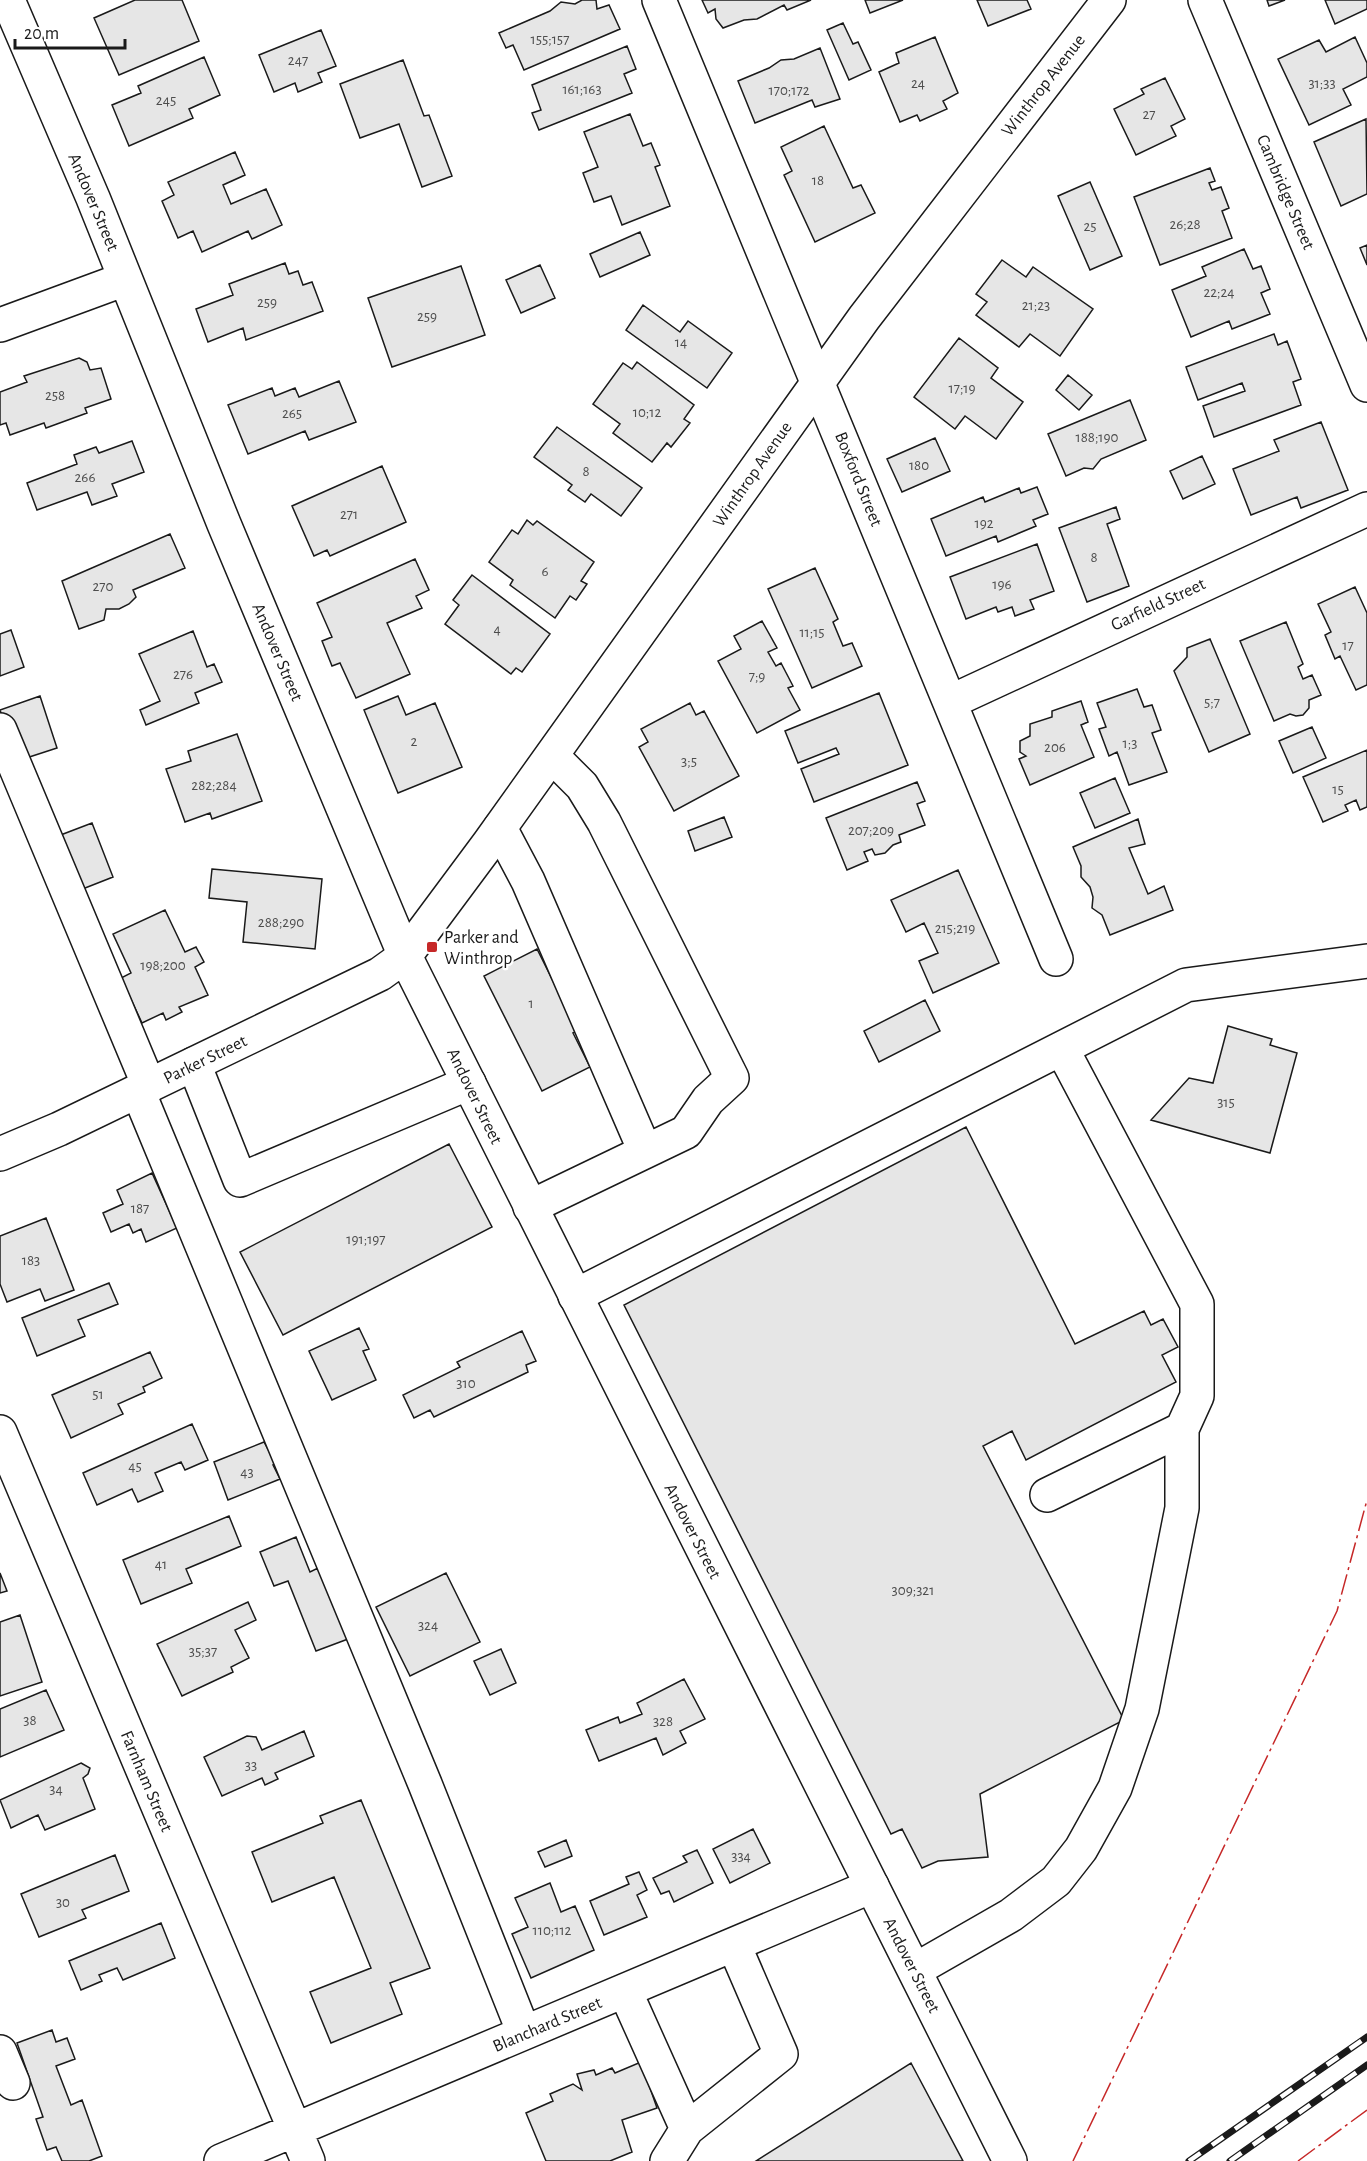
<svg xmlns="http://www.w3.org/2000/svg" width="1367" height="2161" font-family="'Alegreya Sans',sans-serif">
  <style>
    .building { fill: #e6e6e6; stroke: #1a1a1a; stroke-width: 1.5 }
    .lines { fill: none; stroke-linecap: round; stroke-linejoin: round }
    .minor-casing { stroke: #1a1a1a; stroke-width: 36 }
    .major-casing { stroke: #1a1a1a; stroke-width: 36 }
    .minor { stroke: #fff; stroke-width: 33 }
    .major { stroke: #fff; stroke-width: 33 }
    .rail-casing { stroke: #1a1a1a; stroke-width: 7 }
    .rail { stroke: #fff; stroke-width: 4.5; stroke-dasharray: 14; stroke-linecap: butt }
    .power { stroke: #c62828; stroke-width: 1.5; stroke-dasharray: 21 4.5 3 4.5; stroke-linecap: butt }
    .poi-dot { fill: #c62828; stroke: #fff; stroke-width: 2 }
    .labels { text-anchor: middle; stroke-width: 4.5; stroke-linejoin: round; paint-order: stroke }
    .number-label { font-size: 15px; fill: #4d4d4d }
    .street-label { font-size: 18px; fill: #1a1a1a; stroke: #fff }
    .poi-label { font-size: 18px; fill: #1a1a1a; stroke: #fff; text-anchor: start }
  </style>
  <rect width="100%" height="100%" fill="#fff"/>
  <path class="building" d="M135,0H182L199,41L119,75L94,18Z
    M582,0H596L597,9L609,5L620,29L524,70L513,45L506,48L499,33L550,11L561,2L575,4Z
    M702,0H811L787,10L784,5L757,19L744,20L723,28L716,19L715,9L708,13Z
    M865,0H903L870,13Z
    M977,0H1027L1031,9L988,26Z
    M1267,0H1285L1269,6Z
    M1325,0H1367V9L1335,24Z
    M843,23L853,44L858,42L871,70L849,80L827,30Z
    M321,30L336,66L318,73L322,82L298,92L295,83L274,92L259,55Z
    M935,37L958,93L943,101L947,109L920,121L917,115L900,122L879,72L899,63L896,53Z
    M1355,37L1367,63V77L1343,89L1351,105L1309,125L1278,59L1319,40L1326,52Z
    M627,46L636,69L624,74L632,93L539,130L532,113L541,110L532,85Z
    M820,48L840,99L815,107L812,100L755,123L738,81L769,68L781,60L794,59Z
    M204,57L220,95L189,109L193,118L129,146L112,105L141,93L138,86Z
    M403,60L424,116L429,115L452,176L422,187L399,124L360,138L340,84Z
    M1165,78L1185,119L1171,126L1176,136L1136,155L1114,109L1144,94L1141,89Z
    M630,114L643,146L651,143L660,165L655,167L670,206L622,225L611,196L594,202L583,173L598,167L584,132Z
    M1366,119L1367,194L1341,206L1314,142Z
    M824,126L853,188L861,185L875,213L815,242L784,175L792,171L781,147Z
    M235,152L245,175L223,185L231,204L266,189L282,225L252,239L248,231L202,252L193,231L178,238L162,201L174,195L168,182Z
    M1210,168L1215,181L1209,183L1212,190L1221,187L1229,208L1222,211L1232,238L1160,265L1134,197Z
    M1090,182L1122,256L1090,270L1058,196Z
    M640,232L650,255L600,277L590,254Z
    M1367,245V265L1360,248Z
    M1244,249L1253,269L1261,266L1270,289L1261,293L1270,314L1232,329L1229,321L1191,337L1172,290L1206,276L1202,267Z
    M1002,260L1026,277L1033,267L1093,309L1060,356L1030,334L1019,347L976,315L987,302L976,294Z
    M285,263L289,274L298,271L303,285L312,282L323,311L246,340L243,328L208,342L196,309L233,295L229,284Z
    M540,265L555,298L521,313L506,280Z
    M461,266L485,335L392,367L368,298Z
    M643,305L680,332L688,321L732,353L707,388L626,330Z
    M1274,334L1278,345L1287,341L1301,379L1293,382L1301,405L1214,437L1203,406L1245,391L1242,383L1198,400L1186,367Z
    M959,338L998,368L991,378L1023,402L996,439L965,416L955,429L914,397Z
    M79,358L87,362L90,370L101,368L111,399L85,408L87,413L46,428L44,423L10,435L6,423L0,425V392L27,382L24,376Z
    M637,362L694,405L684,419L690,423L671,447L667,443L652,462L613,433L620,424L593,404L623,363L632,369Z
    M1068,375L1092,395L1079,410L1056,390Z
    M339,381L356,422L309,440L305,431L248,454L228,405L272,388L275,396L295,388L299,397Z
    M1130,400L1146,440L1101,459L1093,469L1084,468L1066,476L1048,434Z
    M1321,422L1348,490L1301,508L1297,497L1251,515L1233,469L1279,451L1274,440Z
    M557,427L642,488L621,516L591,494L585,502L568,490L572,485L534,457Z
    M935,438L950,471L902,492L887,459Z
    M132,441L144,472L112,484L117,496L92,505L87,492L37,510L27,483L77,464L74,455L96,447L99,453Z
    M1202,456L1215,484L1183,499L1170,471Z
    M382,466L406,522L330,556L327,550L314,556L292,506Z
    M1037,487L1048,514L1033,520L1036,526L998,542L996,536L946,556L931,519L983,497L985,502L1019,488L1021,493Z
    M1116,507L1120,519L1107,524L1129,586L1087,602L1059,528Z
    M527,520L533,525L537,521L594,562L581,581L587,584L576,600L570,596L555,618L510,585L513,580L489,562L512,530L518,534Z
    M170,534L185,568L133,590L136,597L129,604L119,609H106L104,620L79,629L62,581Z
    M1037,544L1054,591L1030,600L1034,609L1015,616L1012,607L998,612L996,607L966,619L950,577Z
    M415,559L429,590L416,596L422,608L387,623L410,674L356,698L340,663L332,666L322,641L332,637L317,603Z
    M815,568L838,619L833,622L843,646L852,643L862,666L812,688L768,589Z
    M472,575L550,634L522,672L516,668L511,674L445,624L459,605L453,600Z
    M1355,587L1367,613V685L1356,690L1340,656L1335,659L1325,635L1331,632L1318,604Z
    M762,621L777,648L768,652L776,666L781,663L793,686L788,688L800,710L757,733L718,661L741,649L734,636Z
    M1286,622L1303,664L1298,667L1303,679L1312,675L1321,695L1309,700V708L1303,715L1296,716L1290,714L1274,721L1240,641Z
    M11,630L24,667L0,676V634Z
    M193,631L207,667L214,664L222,682L195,693L199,703L146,725L140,710L160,701L139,654Z
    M1210,639L1250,734L1209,752L1174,671L1187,657V648Z
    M1137,689L1144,707L1152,705L1161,730L1152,733L1167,772L1129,785L1117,752L1109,756L1099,729L1106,727L1097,703Z
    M879,693L908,765L814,802L801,769L839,754L836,748L798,763L785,731Z
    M40,696L57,748L17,761L0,710Z
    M398,696L406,715L435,703L462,767L398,793L364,710Z
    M1081,701L1088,722L1081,725L1094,757L1030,785L1019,759L1026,756L1020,752V741L1030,736V724L1052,717V711Z
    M690,703L696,715L704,711L739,776L674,811L639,747L648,742L641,729Z
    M1312,727L1326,758L1293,773L1279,741Z
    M237,734L262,801L212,819L210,813L185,822L166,769L191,761L188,751Z
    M1367,750V807L1360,810L1356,800L1345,805L1348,811L1323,822L1303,777Z
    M1115,778L1130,813L1095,828L1080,793Z
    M917,782L925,801L917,804L925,825L899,835L901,842L893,845L885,853L875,855L872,849L864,852L868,861L847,870L826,818Z
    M724,817L732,837L695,851L688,831Z
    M1138,819L1145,844L1129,848L1148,894L1164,886L1173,910L1110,935L1102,915L1092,908L1093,897L1090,887L1081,877V866L1073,847Z
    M92,823L113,877L80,890L58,836Z
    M212,869L322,879L315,949L243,942L247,902L209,898Z
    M958,870L999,963L933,993L919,961L938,953L924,923L906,932L891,900Z
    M165,910L185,952L196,947L204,962L195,967L208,995L179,1007L182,1012L166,1020L163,1013L142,1023L121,978L131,973L113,934Z
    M537,949L578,1031L573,1033L590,1067L542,1091L484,976Z
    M925,1000L940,1031L879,1062L864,1031Z
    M1228,1026L1272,1039L1270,1045L1297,1053L1270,1153L1151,1120L1189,1078L1213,1083Z
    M966,1127L1075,1344L1144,1311L1151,1325L1163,1319L1178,1347L1162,1355L1176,1382L1026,1460L1012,1431L983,1446L1124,1720L980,1794L988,1857L938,1861L922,1868L902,1829L891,1834L624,1305Z
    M449,1144L492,1227L283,1335L240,1252Z
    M152,1173L177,1228L146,1242L141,1229L133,1233L129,1224L111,1232L103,1213L123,1204L117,1190Z
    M46,1218L74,1290L45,1301L40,1289L7,1302L0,1284V1236Z
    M109,1283L118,1304L78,1320L85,1336L37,1356L22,1318Z
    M359,1328L369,1349L363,1351L376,1380L332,1400L309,1351Z
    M522,1331L536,1361L526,1365L528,1372L434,1417L430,1410L414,1418L403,1395L460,1367L457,1362Z
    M150,1352L162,1378L143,1387L145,1392L118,1404L123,1414L71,1438L52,1395Z
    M192,1424L208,1460L185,1470L181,1462L155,1473L163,1491L138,1502L132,1489L97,1505L83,1473Z
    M264,1442L269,1451L275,1448L281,1462L273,1465L280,1479L228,1500L214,1462Z
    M229,1516L241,1546L186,1569L192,1583L141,1604L123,1560Z
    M296,1537L310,1572L318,1568L348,1639L316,1651L288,1581L274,1586L260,1552Z
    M0,1573L7,1591L0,1593Z
    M446,1573L480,1642L410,1676L376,1607Z
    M248,1602L256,1620L235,1630L249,1658L231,1667L233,1672L182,1696L157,1644Z
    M20,1615L42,1682L0,1696V1622Z
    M501,1649L516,1683L490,1695L474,1661Z
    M684,1679L705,1719L680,1731L686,1743L663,1755L656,1738L599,1761L586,1730L618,1717L620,1723L642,1714L637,1703Z
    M46,1690L64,1730L0,1757V1709Z
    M304,1731L314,1756L275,1773L278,1779L265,1785L262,1778L222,1796L204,1757L247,1736L256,1737L262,1750Z
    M81,1763L90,1768L88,1774L83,1778L95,1809L45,1830L38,1815L11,1828L0,1800Z
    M361,1800L430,1968L390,1983L402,2014L331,2043L310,1992L371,1968L334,1877L272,1902L252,1852L323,1823L320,1816Z
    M753,1829L770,1863L730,1883L713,1849Z
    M566,1840L572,1856L545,1867L538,1852Z
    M697,1850L713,1883L674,1902L669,1891L661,1894L653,1878L687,1862L683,1856Z
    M115,1855L129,1891L82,1910L86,1918L39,1937L21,1894Z
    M639,1872L647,1890L637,1895L647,1917L604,1935L590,1901L629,1884L626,1877Z
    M550,1883L561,1912L575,1906L594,1950L531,1978L512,1934L528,1927L515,1898Z
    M161,1923L175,1958L123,1980L117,1968L99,1975L102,1981L81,1990L69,1961Z
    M52,2030L56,2042L67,2038L75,2059L56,2066L71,2105L82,2100L102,2156L89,2161H62L56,2147L47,2150L36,2119L43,2117L17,2043Z
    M641,2062L657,2108L622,2120L632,2152L610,2161H546L526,2113L553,2101L550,2094L573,2084L582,2090L577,2074L594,2070L596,2075L612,2068L615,2073Z
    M911,2063L963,2161H756Z"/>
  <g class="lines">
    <g class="minor-casing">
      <path id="minor" d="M8,0L93,198L224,524L405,956
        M659,0L1056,959
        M1205,0L1367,385
        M0,325L125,279
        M950,702L1367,509
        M0,730L149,1086
        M500,828L528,881L645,1151
        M194,1064L240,1180L469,1083
        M138,1091L425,1784L524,2033
        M530,1207L686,1132L708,1100L732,1078L604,822L582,786L552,756
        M575,1296L1186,985L1367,961
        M0,1432L308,2161
        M1047,1495L1182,1429L1197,1396V1304L1062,1049
        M915,1970L1011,1915L1056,1881L1081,1849L1115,1788L1142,1709L1182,1508V1429
        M625,1991L687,2129
        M0,2052L13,2083
        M221,2161L872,1886
        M667,2161L687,2129L781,2054L734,1945"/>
    </g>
    <g class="major-casing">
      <path id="major" d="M405,956L1010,2161
        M0,1154L59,1129L380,974L405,956L489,843L864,318L1109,0"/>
    </g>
    <use href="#minor" class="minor"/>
    <use href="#major" class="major"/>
    <g class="rail-casing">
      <path id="rail" d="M1189,2161L1367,2037
        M1230,2161L1367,2065"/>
    </g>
    <use href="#rail" class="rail"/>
    <path class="power" d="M1073,2161L1337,1611L1367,1500
      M1298,2161L1367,2110"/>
  </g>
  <rect class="poi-dot" x="426" y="941" width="12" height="12" rx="3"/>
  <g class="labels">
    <g class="number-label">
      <text x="550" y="44">155;157</text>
      <text x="298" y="65">247</text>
      <text x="918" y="88">24</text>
      <text x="1322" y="88">31;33</text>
      <text x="582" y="94">161;163</text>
      <text x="789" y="95">170;172</text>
      <text x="166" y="105">245</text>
      <text x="1149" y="119">27</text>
      <text x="818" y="185">18</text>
      <text x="1185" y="229">26;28</text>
      <text x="1090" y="231">25</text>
      <text x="1219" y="297">22;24</text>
      <text x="267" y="307">259</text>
      <text x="1036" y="310">21;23</text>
      <text x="427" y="321">259</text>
      <text x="681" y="347">14</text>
      <text x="962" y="393">17;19</text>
      <text x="55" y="400">258</text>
      <text x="647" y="417">10;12</text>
      <text x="292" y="418">265</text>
      <text x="1097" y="442">188;190</text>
      <text x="919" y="470">180</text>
      <text x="586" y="476">8</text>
      <text x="85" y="482">266</text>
      <text x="349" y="519">271</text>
      <text x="984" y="528">192</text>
      <text x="1094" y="562">8</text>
      <text x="545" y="576">6</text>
      <text x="1002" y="589">196</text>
      <text x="103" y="591">270</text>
      <text x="497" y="634">4</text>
      <text x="812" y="637">11;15</text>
      <text x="1348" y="650">17</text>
      <text x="183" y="679">276</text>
      <text x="757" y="681">7;9</text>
      <text x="1212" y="707">5;7</text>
      <text x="414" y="746">2</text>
      <text x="1130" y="748">1;3</text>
      <text x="1055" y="752">206</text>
      <text x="689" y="766">3;5</text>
      <text x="214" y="790">282;284</text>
      <text x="1338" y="794">15</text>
      <text x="871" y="835">207;209</text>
      <text x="281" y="927">288;290</text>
      <text x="955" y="933">215;219</text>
      <text x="163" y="970">198;200</text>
      <text x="531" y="1008">1</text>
      <text x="1226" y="1107">315</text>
      <text x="140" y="1213">187</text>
      <text x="366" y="1244">191;197</text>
      <text x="31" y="1265">183</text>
      <text x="466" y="1388">310</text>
      <text x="98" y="1399">51</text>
      <text x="135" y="1471">45</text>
      <text x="247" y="1477">43</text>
      <text x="161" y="1569">41</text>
      <text x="913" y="1595">309;321</text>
      <text x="428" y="1630">324</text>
      <text x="203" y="1656">35;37</text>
      <text x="30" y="1725">38</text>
      <text x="663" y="1726">328</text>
      <text x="251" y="1770">33</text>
      <text x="56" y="1794">34</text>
      <text x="741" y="1861">334</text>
      <text x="63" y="1907">30</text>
      <text x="552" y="1935">110;112</text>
    </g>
    <g class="street-label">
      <text transform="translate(1043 85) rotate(-52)" y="6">Winthrop Avenue</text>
      <text transform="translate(1286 192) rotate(67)" y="6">Cambridge Street</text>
      <text transform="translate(94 202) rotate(67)" y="6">Andover Street</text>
      <text transform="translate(752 474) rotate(-55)" y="6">Winthrop Avenue</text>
      <text transform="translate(859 479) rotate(68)" y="6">Boxford Street</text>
      <text transform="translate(1158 604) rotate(-25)" y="6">Garfield Street</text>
      <text transform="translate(278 652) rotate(67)" y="6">Andover Street</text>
      <text transform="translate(205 1059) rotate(-26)" y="6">Parker Street</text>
      <text transform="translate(475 1096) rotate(64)" y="6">Andover Street</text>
      <text transform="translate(693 1531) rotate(63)" y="6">Andover Street</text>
      <text transform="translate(147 1781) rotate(67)" y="6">Farnham Street</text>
      <text transform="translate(912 1965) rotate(63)" y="6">Andover Street</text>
      <text transform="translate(547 2024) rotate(-23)" y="6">Blanchard Street</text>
    </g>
    <g class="poi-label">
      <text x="444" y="943">Parker and<tspan x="444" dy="21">Winthrop</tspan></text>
    </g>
  </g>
  <path d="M15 39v9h110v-9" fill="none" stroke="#1a1a1a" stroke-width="3"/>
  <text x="24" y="39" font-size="18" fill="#1a1a1a" stroke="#ffffff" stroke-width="4.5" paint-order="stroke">20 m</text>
</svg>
